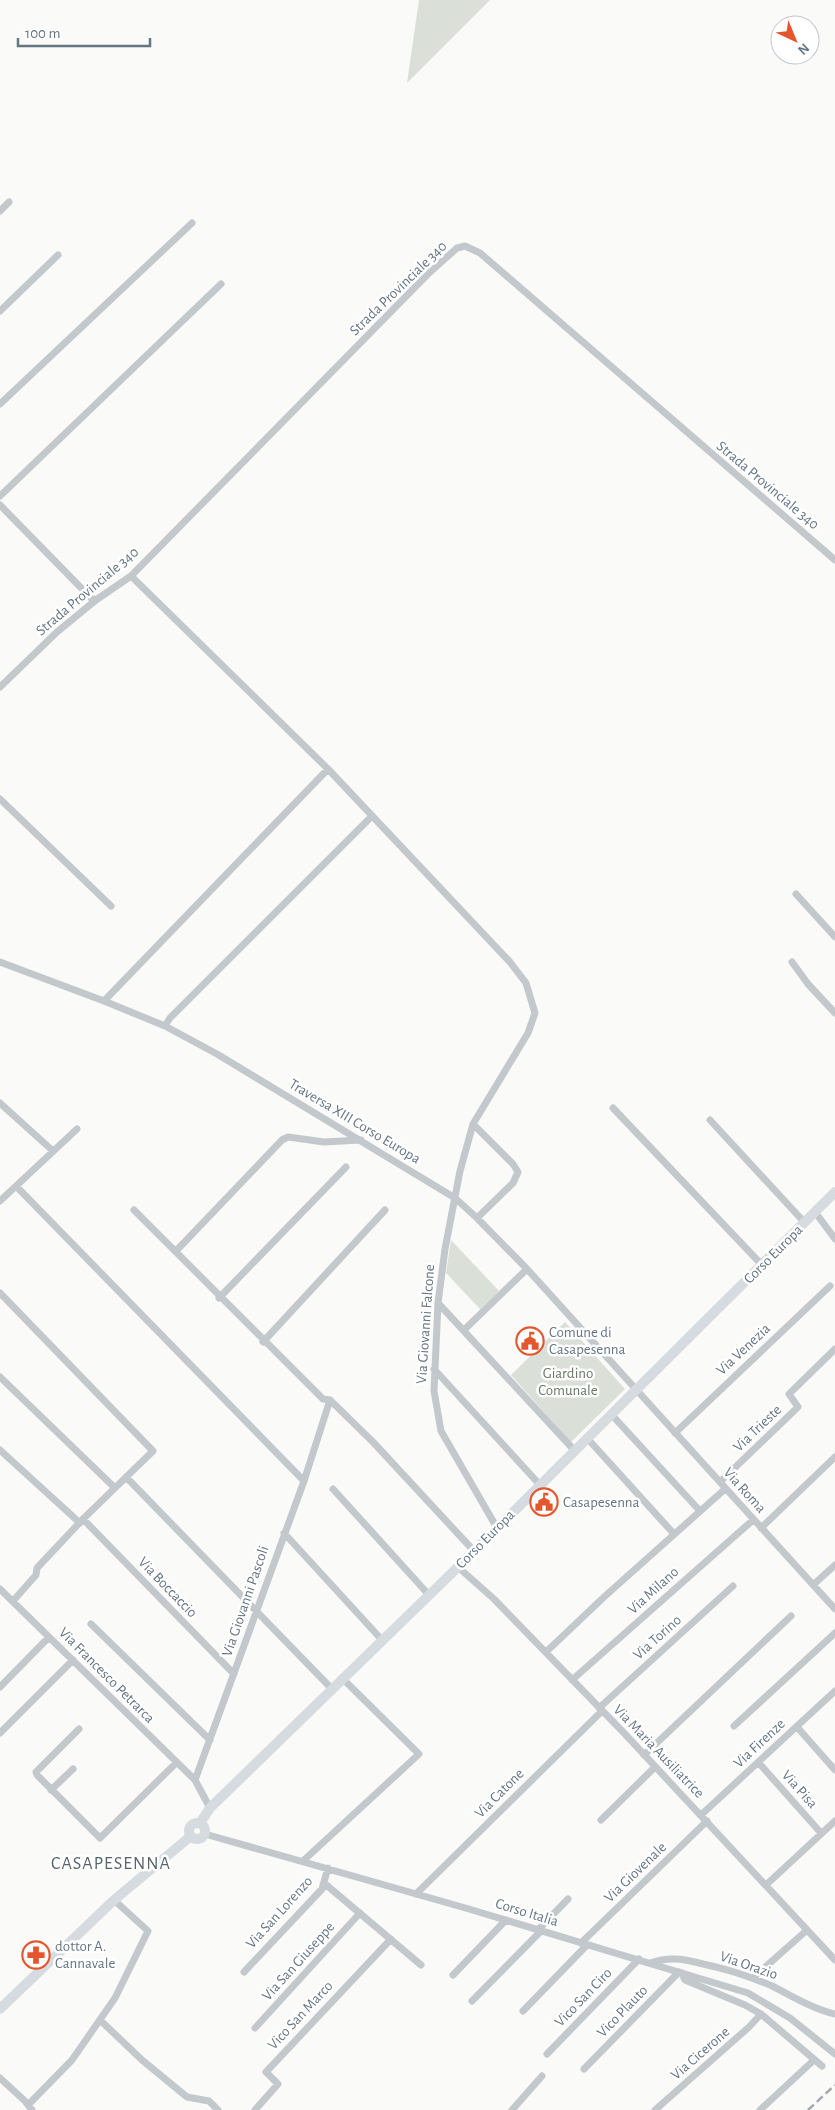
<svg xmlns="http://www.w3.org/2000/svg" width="835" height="2110" font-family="'Alegreya Sans',sans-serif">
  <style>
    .green { fill: #dadfd7 }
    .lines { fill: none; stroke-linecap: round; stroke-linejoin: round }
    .street { stroke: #c3c8cc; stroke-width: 7 }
    .secondary { stroke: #d6dbdf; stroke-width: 10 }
    .rail { stroke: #a2aab0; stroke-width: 2.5; stroke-dasharray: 8 4; stroke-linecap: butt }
    .labels { text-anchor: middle; stroke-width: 5; stroke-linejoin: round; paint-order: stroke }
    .street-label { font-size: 15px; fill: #657683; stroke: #fff }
    .poi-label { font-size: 15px; fill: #657683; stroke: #fff; text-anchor: start }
    .park-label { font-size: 15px; fill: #687a64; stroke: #fff }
    .quarter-label { font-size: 18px; letter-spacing: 1px; fill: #57646e; stroke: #fff }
  </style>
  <rect width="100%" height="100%" fill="#fafaf8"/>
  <path class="green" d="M419,0H490L407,83Z
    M451,1240L499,1291L480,1309L446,1273Z
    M565,1322L625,1389L571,1442L511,1375Z"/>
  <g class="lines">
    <path class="street" d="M0,211L9,202
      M0,311L58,255
      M0,404L192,223
      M0,496L221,284
      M0,505L91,598L96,600
      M131,576L328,769L510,962L526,983L535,1013L528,1033L473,1124L460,1171L445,1249L438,1303L434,1391L441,1431L497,1528
      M0,687L57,632L96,600L131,576L428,274L457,248L465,246L480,253L835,560
      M0,799L111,906
      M796,894L835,937
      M0,962L104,1001L165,1026L217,1054L455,1198L477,1218L527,1269L835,1609
      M792,962L808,984L835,1013
      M104,1001L328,769
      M165,1026L170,1018L372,816
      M0,1103L53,1151
      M613,1108L762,1265
      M710,1120L805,1223
      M473,1124L513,1164L518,1172L513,1183L477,1218
      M16,1186L304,1481
      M0,1201L77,1129
      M134,1210L323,1399L330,1400L373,1442L474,1551
      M815,1212L835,1239
      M176,1251L282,1140L288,1137L324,1142L361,1140
      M0,1293L153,1451L83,1519L37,1568L36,1575L13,1601
      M219,1298L346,1167
      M438,1303L575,1451
      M464,1330L527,1269
      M263,1342L385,1210
      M434,1369L540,1485
      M0,1377L115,1488
      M611,1414L700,1511
      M675,1433L830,1286
      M587,1438L674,1534
      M0,1450L80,1523
      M126,1477L331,1688
      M720,1482L798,1407L789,1394L835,1349
      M333,1489L429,1595
      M83,1519L234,1674
      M761,1528L835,1457
      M284,1533L382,1640
      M458,1567L494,1599L625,1734L835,1960
      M813,1585L835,1565
      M0,1589L195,1780
      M91,1624L210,1740
      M546,1652L604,1597L725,1489
      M572,1680L753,1520
      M0,1687L49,1637
      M599,1708L733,1586
      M734,1726L835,1633
      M797,1727L835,1770
      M79,1729L36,1772L37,1775L100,1838L176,1763
      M0,1733L73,1660
      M644,1755L791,1616
      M758,1762L821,1833
      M51,1790L73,1769
      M210,1808L195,1780L304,1481L330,1400
      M701,1815L835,1691
      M601,1820L655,1767
      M205,1834L469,1909L748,1993L790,2018L835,2054
      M303,1861L419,1754L342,1678
      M324,1883L421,1965
      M766,1885L835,1821
      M416,1894L602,1711
      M538,1930L568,1899
      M581,1943L707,1821
      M650,1963C669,1956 684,1959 703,1964C727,1969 749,1976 772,1986C792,1996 813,2009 835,2014
      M244,1972L322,1889L328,1868
      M682,1973L685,1980L745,2005L761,2014L822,2066
      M453,1975L506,1920
      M753,1978L807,1930
      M472,2001L541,1931
      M523,2011L587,1945
      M100,2020L142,2060L187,2097L209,2101L218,2110
      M255,2028L360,1913
      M547,2054L639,1959
      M584,2069L679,1972
      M0,2078L25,2101L32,2110
      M28,2105L72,2060L115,1998L148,1931L114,1900
      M255,2110L278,2084L266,2072L391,1939
      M512,2110L542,2076
      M655,2110L749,2027L761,2014
      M760,2110L814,2060"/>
    <path class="secondary" d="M189 1831a8 8 0 1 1 16 0a8 8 0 1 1-16 0Z
      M200,1823L210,1808L458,1567L835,1192
      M0,2009L114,1900L191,1836"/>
    <path class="rail" d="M808,2110L835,2085"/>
  </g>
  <defs>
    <g id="civic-ring" transform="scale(1.4375)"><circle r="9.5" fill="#fff" stroke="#e4572e" stroke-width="1.5"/><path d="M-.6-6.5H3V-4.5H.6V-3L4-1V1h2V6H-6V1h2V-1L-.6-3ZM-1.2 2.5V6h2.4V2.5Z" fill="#e4572e"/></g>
    <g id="pharmacy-ring" transform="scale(1.4375)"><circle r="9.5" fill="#fff" stroke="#e4572e" stroke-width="1.5"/><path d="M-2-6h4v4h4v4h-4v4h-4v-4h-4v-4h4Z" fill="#e4572e"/></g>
  </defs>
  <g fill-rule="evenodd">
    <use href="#civic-ring" x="530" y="1341"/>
    <use href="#civic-ring" x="544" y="1502"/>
    <use href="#pharmacy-ring" x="36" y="1955"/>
  </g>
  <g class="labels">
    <g class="street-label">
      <text transform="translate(398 288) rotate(-44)" y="5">Strada Provinciale 340</text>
      <text transform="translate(768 485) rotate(40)" y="5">Strada Provinciale 340</text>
      <text transform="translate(87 591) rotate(-40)" y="5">Strada Provinciale 340</text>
      <text transform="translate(355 1121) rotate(31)" y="5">Traversa XIII Corso Europa</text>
      <text transform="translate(773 1254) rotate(-45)" y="5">Corso Europa</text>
      <text transform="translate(425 1324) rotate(-86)" y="5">Via Giovanni Falcone</text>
      <text transform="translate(743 1349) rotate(-43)" y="5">Via Venezia</text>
      <text transform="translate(757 1428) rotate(-44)" y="5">Via Trieste</text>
      <text transform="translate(745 1490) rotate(48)" y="5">Via Roma</text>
      <text transform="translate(485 1539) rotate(-45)" y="5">Corso Europa</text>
      <text transform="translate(168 1587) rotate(46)" y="5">Via Boccaccio</text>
      <text transform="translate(653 1590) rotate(-42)" y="5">Via Milano</text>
      <text transform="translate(245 1601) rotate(-71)" y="5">Via Giovanni Pascoli</text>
      <text transform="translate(657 1637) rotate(-42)" y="5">Via Torino</text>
      <text transform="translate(107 1675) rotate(45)" y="5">Via Francesco Petrarca</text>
      <text transform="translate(759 1743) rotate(-43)" y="5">Via Firenze</text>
      <text transform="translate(659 1751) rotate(46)" y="5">Via Maria Ausiliatrice</text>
      <text transform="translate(800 1789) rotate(48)" y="5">Via Pisa</text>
      <text transform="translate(499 1793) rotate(-45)" y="5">Via Catone</text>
      <text transform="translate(635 1872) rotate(-44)" y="5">Via Giovenale</text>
      <text transform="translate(279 1912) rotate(-48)" y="5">Via San Lorenzo</text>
      <text transform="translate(527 1912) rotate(17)" y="5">Corso Italia</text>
      <text transform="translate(298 1961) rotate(-48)" y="5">Via San Giuseppe</text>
      <text transform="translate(749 1965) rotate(19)" y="5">Via Orazio</text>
      <text transform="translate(583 1997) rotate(-46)" y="5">Vico San Ciro</text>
      <text transform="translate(622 2011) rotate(-46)" y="5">Vico Plauto</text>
      <text transform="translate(300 2015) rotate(-47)" y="5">Vico San Marco</text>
      <text transform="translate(700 2053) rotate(-41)" y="5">Via Cicerone</text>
    </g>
    <g class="poi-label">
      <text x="549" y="1337">Comune di<tspan x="549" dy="17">Casapesenna</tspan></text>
      <text x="563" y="1507">Casapesenna</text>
      <text x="55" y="1951">dottor A.<tspan x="55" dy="17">Cannavale</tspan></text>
    </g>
    <g class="park-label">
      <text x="568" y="1378">Giardino<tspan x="568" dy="17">Comunale</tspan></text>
    </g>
    <g class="quarter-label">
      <text x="111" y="1869">CASAPESENNA</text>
    </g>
  </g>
  <g transform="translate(795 40) rotate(136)"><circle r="24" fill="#ffffff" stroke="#c1c8cd"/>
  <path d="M0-4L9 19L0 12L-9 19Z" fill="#e4572e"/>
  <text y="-8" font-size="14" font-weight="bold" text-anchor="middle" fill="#657683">N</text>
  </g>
  <path d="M18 38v8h132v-8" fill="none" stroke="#657683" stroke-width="2.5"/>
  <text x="25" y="38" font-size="15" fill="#657683" stroke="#ffffff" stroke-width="4" paint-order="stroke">100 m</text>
</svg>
